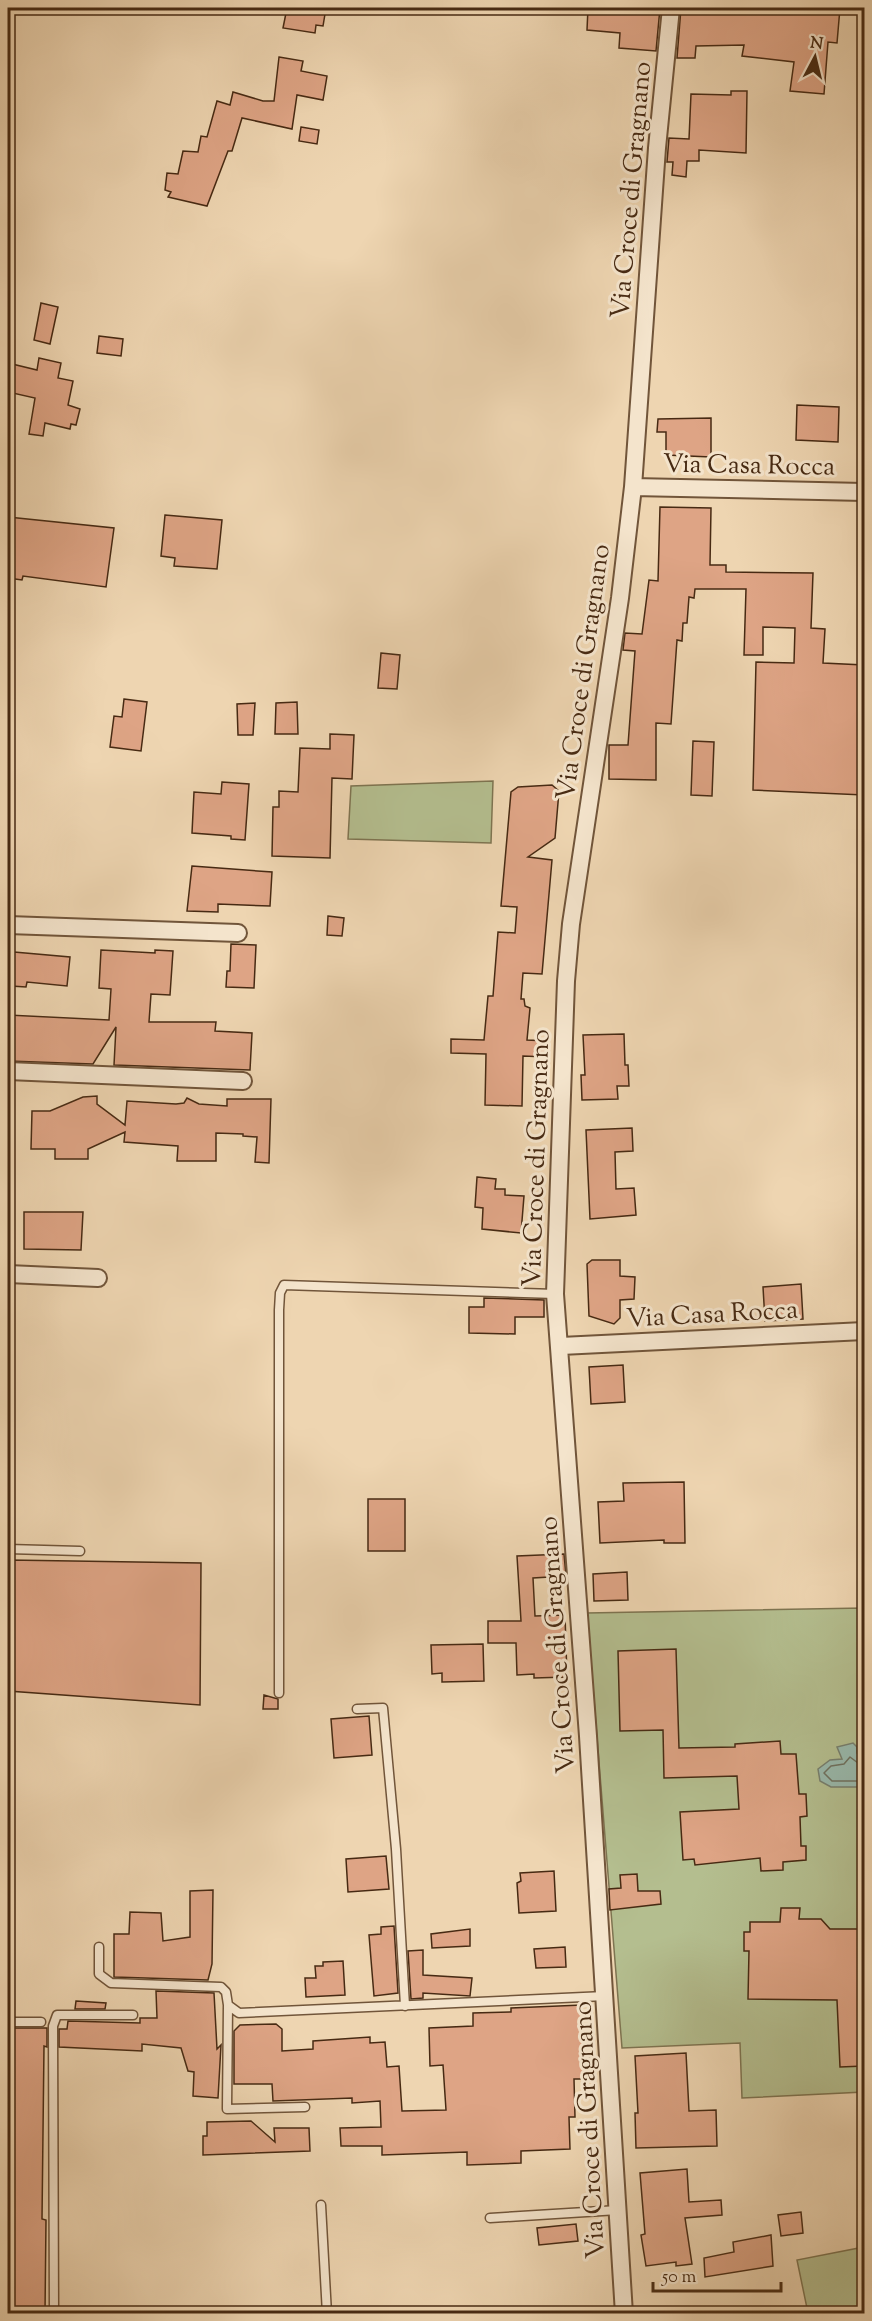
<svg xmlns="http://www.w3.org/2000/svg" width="872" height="2321" font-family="'Sorts Mill Goudy',serif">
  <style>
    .green { fill: #b4be8f; stroke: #7e7451; stroke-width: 1.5 }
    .water { fill: #99b9ac; stroke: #78806f; stroke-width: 1.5 }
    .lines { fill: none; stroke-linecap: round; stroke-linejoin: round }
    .shore { stroke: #707260; stroke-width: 1.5 }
    .building { fill: #dea485; stroke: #472a13; stroke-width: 1.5 }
    .lane-casing { stroke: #71553a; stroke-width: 11 }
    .street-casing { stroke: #71553a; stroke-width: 20 }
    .lane { stroke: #f4e4cc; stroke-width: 8 }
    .street { stroke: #f4e4cc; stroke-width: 16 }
    .labels { text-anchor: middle; stroke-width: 6; stroke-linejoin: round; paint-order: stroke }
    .street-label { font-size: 26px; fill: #472a13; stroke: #f4e4cc }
  </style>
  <rect width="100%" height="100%" fill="#eed5b1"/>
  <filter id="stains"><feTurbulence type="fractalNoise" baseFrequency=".00333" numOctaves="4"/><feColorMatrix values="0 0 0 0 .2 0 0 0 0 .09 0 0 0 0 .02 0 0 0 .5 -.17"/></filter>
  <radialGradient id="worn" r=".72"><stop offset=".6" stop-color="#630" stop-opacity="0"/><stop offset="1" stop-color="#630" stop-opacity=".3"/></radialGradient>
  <path class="green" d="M493,781L491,843L348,839L351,786Z
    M864,1608V2092L742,2098L740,2043L622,2048L587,1613Z
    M864,2247V2313H808L797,2260Z"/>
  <path class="water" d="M853,1743L857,1747V1753L861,1758L864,1759V1787H831L820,1781L818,1769L830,1760L842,1759L837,1747Z"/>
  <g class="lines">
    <path class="shore" d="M864,1765L858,1763L850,1757L844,1764L831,1766L824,1773L832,1781H864"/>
  </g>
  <path class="building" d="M287,8H326L323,26L316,25L315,33L283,28Z
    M588,8L636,12V8H660L656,51L619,48L620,33L587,30Z
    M681,8H840L837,43L828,42L824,94L790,91L794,62L742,56L744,45L696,46L695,58H677Z
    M279,57L303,61L301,71L327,76L323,100L297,95L292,129L242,118L232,151H228L207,206L168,197L171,192L165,190L167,173L178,174L183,151L198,152L201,136L207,137L217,101L230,105L233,92L263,101H274Z
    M731,91H747L746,153L699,150V161H687L686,177L672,175L673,162H667L669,138L689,139L691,94L731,95Z
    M301,127L319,130L317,144L299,141Z
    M41,303L58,307L50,344L34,340Z
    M99,336L123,339L121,356L97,353Z
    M39,358L61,363L58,378L73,381L68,405L80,409L76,425L71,424L70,429L45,423L43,436L29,434L35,398L8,392V363L37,370Z
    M797,405L839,407L838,442L796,440Z
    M711,418V457L666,455V432H657L658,419Z
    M660,507L711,508L710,565H726V572L813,573L811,628L825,629L823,663L864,665V795L753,790L756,662L794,663L795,628L763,627V655H744L746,589H695L694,598L689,597L687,623H683L682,641L677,640L671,724L656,723V780L609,779V745H628L635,651L623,650L625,633L642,634L649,580L658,581Z
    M165,515L222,520L217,569L174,566L175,558L161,556Z
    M8,517L114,528L106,587L23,576L22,580L8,578Z
    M381,653L400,655L397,689L378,688Z
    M124,699L147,702L141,751L110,747L114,716L122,717Z
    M297,702L298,734H275L276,703Z
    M255,703L253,735H238L237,704Z
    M330,734L354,735L352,779L332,778L330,858L272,856L273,807H279V791L298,792L300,748L330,749Z
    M693,741L714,742L712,796L691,795Z
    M222,782L249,784L245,840L231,839V836L192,833L194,792L221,794Z
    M552,785L559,791L555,838L528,857L552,860L542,974L523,973L521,999H524L525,1006L530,1008L527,1040L548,1041L547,1057L523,1056L522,1106L485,1105L486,1054L451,1053V1039L484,1040L488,996H493L498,932L515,933L517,907L501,906L511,792L518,787Z
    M192,866L272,872L270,906L218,904V912L187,911Z
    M328,916L344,918L342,936L327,935Z
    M231,944L256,945L254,988L226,987L227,971H230Z
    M101,950L155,953V950L173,951L170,995L151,994L149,1022H216L215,1031L252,1033L250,1070L114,1065L116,1027L93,1064L8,1061V1015L109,1020L111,989L99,988Z
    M14,952L70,957L67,986L27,982L26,987L11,986Z
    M624,1034L625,1065H628L629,1086H617L618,1099L582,1100L581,1075H585L583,1035Z
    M97,1096V1104L125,1125L127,1101L176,1104L184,1103L187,1098L199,1104L227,1106V1099H271L269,1163L255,1162L257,1137L243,1136V1134L216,1133V1161H177L178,1146L124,1142L125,1132L88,1149V1159H55V1149H31L32,1111H50L83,1097Z
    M632,1128L633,1151L615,1152L616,1189L634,1188L636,1215L590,1219L586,1130Z
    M477,1177L496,1179L495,1189H505V1195L524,1196L521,1233L482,1229L483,1208L475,1207Z
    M24,1212H83L81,1250L24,1249Z
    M592,1260H620V1276L635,1277L634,1299L620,1300V1318L614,1324L589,1316L587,1264Z
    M801,1284L803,1319L765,1321L763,1287Z
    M484,1298L544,1300V1317H515V1334L469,1333V1307H484Z
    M623,1365L625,1402L591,1404L589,1367Z
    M684,1482L685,1543H664V1540L600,1543L598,1502L624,1501L623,1483Z
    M368,1499H405V1551H368Z
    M564,1554L566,1576L533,1578L535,1616L565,1615L567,1677L534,1678V1674L517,1675L516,1643H488V1621H521L517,1556Z
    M8,1560L201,1563L200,1705L8,1691Z
    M627,1572L628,1600L594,1601L593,1574Z
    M483,1644L484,1681L442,1682V1673L432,1674L431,1645Z
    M676,1649L679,1748L735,1747V1744L780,1741L781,1754H796L799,1794H806L807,1816L800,1817L801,1846H806V1860L783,1862V1870L761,1871L760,1858L695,1865L694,1859L683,1860L680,1812L739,1809L737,1776L664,1778L663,1730L620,1731L618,1651Z
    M264,1695L278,1699V1709H263Z
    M369,1716L372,1755L334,1758L331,1719Z
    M386,1856L389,1889L348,1892L346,1859Z
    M554,1871L556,1911L519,1913L517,1883L521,1881L520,1873Z
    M637,1874L638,1891H660L661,1904L610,1910L609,1889L621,1888L620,1875Z
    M213,1890L212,1964L208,1980L114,1977V1934H129L130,1912L161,1913L163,1941L190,1937V1891Z
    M781,1908H800L799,1919H821L830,1929H864V2066L840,2067L837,2000L748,1999L749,1951H744V1932H750V1922H780Z
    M394,1926L398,1993L374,1996L369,1935L381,1934V1927Z
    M470,1929V1946L432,1948L431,1934Z
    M565,1947L566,1967L536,1968L534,1949Z
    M423,1950V1975L472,1978L470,1996L423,1993V1998L411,1999L408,1951Z
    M343,1961L345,1995L306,1997L305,1978H316L315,1966H323V1962Z
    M156,1991L214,1993L217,2049L221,2045L218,2098L193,2096L194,2072L188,2071L181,2048L142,2044V2051L59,2047V2029H67L68,2021L140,2023V2018H157Z
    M76,2001L106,2003L105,2009H75Z
    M582,2005L584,2058H591V2079H574L575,2117H569L570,2149L521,2151V2163L467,2165V2152L382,2155V2146H341L340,2128L381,2127L380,2101L352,2103V2098L273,2101L272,2084H234V2031L240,2025L276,2024L282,2029V2051L313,2049V2041L370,2037V2043L385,2042L387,2067L399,2066L402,2111L446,2110L443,2065L430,2066L429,2028L473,2026V2013L511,2012V2008Z
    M8,2028H47V2047L44,2046L42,2219L46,2220L45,2313H8Z
    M686,2053L689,2111L716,2110L717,2146L636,2148L635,2113H638L635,2056Z
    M251,2121L275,2142L274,2128H309L310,2151L203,2155V2136H207V2122Z
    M687,2169L689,2202L721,2200L722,2215L685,2218L692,2264L676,2266V2262L646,2266L641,2235L645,2234L640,2173Z
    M801,2212L803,2233L781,2236L778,2215Z
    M576,2224L578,2241L539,2245L537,2228Z
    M771,2235L773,2266L705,2277L704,2258L734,2252L733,2242Z"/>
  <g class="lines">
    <g class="lane-casing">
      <path id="lane" d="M8,1549L80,1551
        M279,1693V1310L280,1293L284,1285L555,1294
        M357,1709L383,1708L396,1849L405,2006
        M99,1947V1974L111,1983L221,1987L226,1992L228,2005L239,2013L605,1996
        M228,2005L227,2109L305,2107
        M8,2022H41
        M321,2205L327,2314
        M490,2218L618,2210
        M54,2314L53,2026L57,2015H133"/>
    </g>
    <g class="street-casing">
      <path id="street" d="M633,487L864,492
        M8,925L238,933
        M8,1071L243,1081
        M8,1274L98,1278
        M561,1346L864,1331
        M624,2314L588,1736L555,1294L566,981L571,924L620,598L633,487L657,148L671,8"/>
    </g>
    <use href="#lane" class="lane"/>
    <use href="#street" class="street"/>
  </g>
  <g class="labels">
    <g class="street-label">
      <text transform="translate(630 190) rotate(-85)" y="9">Via Croce di Gragnano</text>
      <text transform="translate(749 464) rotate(1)" y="9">Via Casa Rocca</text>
      <text transform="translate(582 672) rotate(-82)" y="9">Via Croce di Gragnano</text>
      <text transform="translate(535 1158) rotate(-88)" y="9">Via Croce di Gragnano</text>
      <text transform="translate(712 1313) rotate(-3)" y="9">Via Casa Rocca</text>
      <text transform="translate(556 1645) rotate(-94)" y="9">Via Croce di Gragnano</text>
      <text transform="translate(588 2130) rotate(-93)" y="9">Via Croce di Gragnano</text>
    </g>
  </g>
  <rect width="872" height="2321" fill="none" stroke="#eed5b1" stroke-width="30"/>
  <rect x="9" y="9" width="854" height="2303" fill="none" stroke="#472a13" stroke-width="3"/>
  <rect x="15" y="15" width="842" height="2291" fill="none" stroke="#472a13" stroke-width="1.5"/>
  <g transform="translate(815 57) rotate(7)" stroke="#f4e4cc" stroke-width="4.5" paint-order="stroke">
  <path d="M0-4.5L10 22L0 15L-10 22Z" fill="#472a13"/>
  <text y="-9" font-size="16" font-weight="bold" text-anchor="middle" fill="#472a13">N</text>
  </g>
  <path d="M653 2282v9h128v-9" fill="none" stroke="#472a13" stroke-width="3"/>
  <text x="662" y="2282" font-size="18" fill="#472a13" stroke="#f4e4cc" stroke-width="4.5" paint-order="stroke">50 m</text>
  <rect width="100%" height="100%" filter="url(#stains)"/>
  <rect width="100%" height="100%" fill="url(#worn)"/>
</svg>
